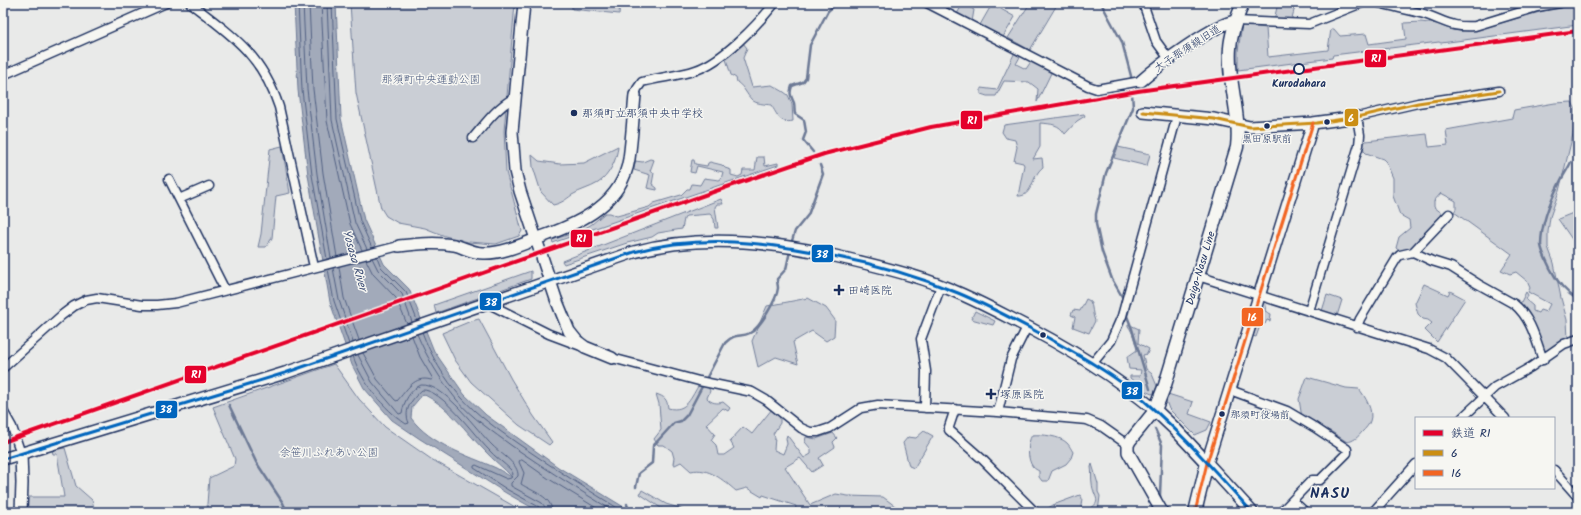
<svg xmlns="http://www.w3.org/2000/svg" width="1581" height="515" font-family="Kalam,'Klee One',sans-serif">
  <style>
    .green { fill: #caced5; stroke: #727e9a }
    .water { fill: #a2aaba; stroke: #6c7995; fill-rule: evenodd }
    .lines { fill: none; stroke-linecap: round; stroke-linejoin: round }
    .shore { stroke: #516083; stroke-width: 1 }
    .stream { stroke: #6c7995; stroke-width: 2.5 }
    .street-casing { stroke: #1b2f5e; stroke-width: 11 }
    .secondary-casing { stroke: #1b2f5e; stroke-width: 14 }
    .primary-casing { stroke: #1b2f5e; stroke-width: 15 }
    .street { stroke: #f6f6f2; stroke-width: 8 }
    .secondary { stroke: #f6f6f2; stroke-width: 11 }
    .primary { stroke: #f6f6f2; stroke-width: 12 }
    .bus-1-casing { stroke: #f6f6f2; stroke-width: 6 }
    .bus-2-casing { stroke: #f6f6f2; stroke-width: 6 }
    .bus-3-casing { stroke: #f6f6f2; stroke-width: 6 }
    .bus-1 { stroke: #cb8e13; stroke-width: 3 }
    .bus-2 { stroke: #f26522; stroke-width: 3 }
    .bus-3 { stroke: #0065bd; stroke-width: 3 }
    .rail-1-casing { stroke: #f6f6f2; stroke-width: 7 }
    .rail-1 { stroke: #e4002b; stroke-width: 4 }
    .stop-dot { fill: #f6f6f2; stroke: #1b2f5e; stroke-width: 2 }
    .poi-dot { fill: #1b2f5e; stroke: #f6f6f2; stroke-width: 1.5 }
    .labels { text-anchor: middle; stroke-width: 3; stroke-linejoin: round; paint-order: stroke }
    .bus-label { font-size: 10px; fill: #1b2f5e; stroke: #f6f6f2 }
    .street-label { font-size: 11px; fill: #1b2f5e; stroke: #f6f6f2 }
    .park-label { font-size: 11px; fill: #47577c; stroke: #f6f6f2 }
    .stop-label { font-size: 11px; font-weight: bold; fill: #1b2f5e; stroke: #f6f6f2 }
    .poi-label { font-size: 11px; fill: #1b2f5e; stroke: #f6f6f2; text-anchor: start }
    .water-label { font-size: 12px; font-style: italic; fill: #44547a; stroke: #f6f6f2 }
    .district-label { font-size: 15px; font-weight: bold; letter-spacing: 1px; fill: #1b2f5e; stroke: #f6f6f2 }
    .line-badge { stroke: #f6f6f2; stroke-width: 1.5 }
    .badge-label { font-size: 11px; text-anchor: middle; font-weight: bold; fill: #fff }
  </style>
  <rect width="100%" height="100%" fill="#e9eae9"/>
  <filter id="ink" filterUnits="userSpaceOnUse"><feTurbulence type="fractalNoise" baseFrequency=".025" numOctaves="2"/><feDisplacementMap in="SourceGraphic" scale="8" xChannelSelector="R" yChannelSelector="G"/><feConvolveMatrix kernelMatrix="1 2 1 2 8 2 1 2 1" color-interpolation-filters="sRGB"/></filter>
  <g filter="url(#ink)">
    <path class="green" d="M350,3H515L504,131L506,172L522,231L519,236L496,244L468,242L445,236L425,228L398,223L386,216L381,208L356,93Z
      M572,3H620L619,14L572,9Z
      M963,3L974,10L972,22L957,14Z
      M1030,3H1058L1030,50L1008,38Z
      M1278,3H1296L1292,18L1290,19L1274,20Z
      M992,4L1015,17L1003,37L980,25Z
      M1578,6V25L1441,43L1439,42L1333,55L1332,58L1238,70V51L1242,25L1266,28L1268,57L1328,50L1331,29H1334L1340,36L1366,34L1369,44L1406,39L1404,23L1421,22L1437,24L1452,30L1461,31L1490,26L1554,8Z
      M743,43L747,48L743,58L752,87L772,85L784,92L788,95L792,104L793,121C779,124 778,115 771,105C765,104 756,104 752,100C746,94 745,88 737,82L736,78L731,75L725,56Z
      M1015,52L1021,55L1016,64L1026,69L1032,60L1052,71L1037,102L1038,89L1029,82L1004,81L996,96H987L981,94V88L997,90Z
      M1572,102L1576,110L1575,126L1559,191L1550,217L1548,232V247L1554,263L1561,298L1567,320L1568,339L1547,353L1544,352L1520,304L1526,292L1528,295L1526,300L1533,306V311L1538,313L1540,310L1546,312L1550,304L1528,292L1530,288L1527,281L1516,272L1510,274L1501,270L1512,254L1454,212L1456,209V201L1441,193L1434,201V207L1443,214L1442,218L1413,250L1402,253L1396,248L1399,237L1410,228L1409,220L1400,215L1393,196V178L1386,162L1383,159L1366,153L1364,151L1363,144L1366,141L1427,134L1429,147L1448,145L1446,130L1512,118L1514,110L1555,103Z
      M1084,114L1085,116L1077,121L1065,134C1059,124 1052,124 1040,123V147L1033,159L1042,158L1043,167C1031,176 1033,197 1018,196L1024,165L1023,163L1014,161L1017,147L1015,140L1006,138L1002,132L1004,125Z
      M282,146L290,193L276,196L272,238L266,247H258L261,234L270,149Z
      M618,146C617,160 609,176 598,183C590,188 580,190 572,195C565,200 562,203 553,205L541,192L533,167L532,155L539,161L560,164L584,163Z
      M1118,147L1150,154L1147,166L1114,158Z
      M757,157H764L765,166L778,163V165L558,241L553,243L552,240L580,231L592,224L605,213H609L617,216L649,207L654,203L681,195L687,189H690L692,184L700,185L704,178L719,180L721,179L723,172L697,166L695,173L690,172L692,160H694L695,164L707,166L708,163L710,162L722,165L725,168L731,170V175L738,177L742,175L743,170H755Z
      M650,159L654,160L650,171L654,173L652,184L657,188V190L647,188L650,175L634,170L635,161L643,162Z
      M721,199L723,204H717L715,207L718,228H715L714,219L710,214L686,216L684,219L682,229L658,233L652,237L627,243L564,264L562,261Z
      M1578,211V248L1558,219Z
      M531,271V279L436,313L434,305Z
      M1424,284L1448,295L1450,291L1465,299L1437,342L1425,330L1432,323L1428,320L1423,319L1418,314L1415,303Z
      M1327,295L1342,300L1337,316L1322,311Z
      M808,298L826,308L835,320L834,336L826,341L812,331L793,342L798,364L776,357L758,367L752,341L767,306Z
      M1086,299L1090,301C1093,307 1092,314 1095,321L1089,333L1073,327L1075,317L1071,315L1073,310L1080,311Z
      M1264,301L1267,302L1265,311L1271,314L1270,321L1267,320L1265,324L1261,323L1256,337L1253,336Z
      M975,311L995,321L993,325L971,319Z
      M479,319L511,379L533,415L552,442L549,445L519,425L471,382L455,360L442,333L471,321Z
      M1128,324L1139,329L1138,343L1149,349L1147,354L1143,355L1146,369L1152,374L1157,386L1154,393L1152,394L1147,392L1130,378V376H1140L1141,370L1129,369L1127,357L1137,350C1135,342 1133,332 1128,326Z
      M334,364L359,399L385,427L431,459L524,512H208L207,504L209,478L234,466L235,459L213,407Z
      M1307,377L1346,388L1359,389C1365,396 1374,411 1370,421C1369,425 1365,429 1362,432C1358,437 1354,441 1347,442L1332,432L1302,418L1299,399Z
      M700,383L708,387L710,391L707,398C711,403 717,404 723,402L730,408L728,411L723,408L706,424L715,434L711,440L716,445L718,455H724L734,448L730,441L743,427L752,434L772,409L780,416V423L773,434L775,437L774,450L783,454L787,444L786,438L787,435L804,458L811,454V449L805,442L806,437L816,439L833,433L837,438L833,442L835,447L819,458L823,465L812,472L800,458L785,467L810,505L836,494L848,496L883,497L903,512H795L796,506L763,495L762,497L747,488L736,491C723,480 709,467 691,471L681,462L675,465L673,464L674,458L672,451L664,445H658L654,439L661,430L659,404L656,394C665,397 667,399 668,408C687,413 691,397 700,383Z
      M1168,394L1193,402L1189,414L1211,422L1207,430L1195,435L1169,409L1166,401Z
      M924,431L933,436L914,468L909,466L903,443L908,437L916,438Z
      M1032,435C1042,434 1060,436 1067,443C1070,446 1071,449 1073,452L1071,458L1066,464L1052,471L1048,481H1042L1039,477V471C1037,470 1035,469 1033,467C1027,460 1027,443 1032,435Z
      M65,448L76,486L92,500L95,512H26L28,497H64L57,454H53L52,450Z
      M1092,464L1098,484V492L1100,496L1098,512H1084C1106,501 1093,499 1092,483C1091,478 1092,472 1091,467Z
      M642,490L666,504L679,508L686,512H667L640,494Z
      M1080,495L1082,498L1081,506L1084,512H1042L1053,505Z"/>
    <path class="water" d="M294,3H336L341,118L364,220L384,264L409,289L434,351L464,394L486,415L558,467L632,512H540L506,493L420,439L392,420L364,388L352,365L330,302L308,175L298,90ZM423,394C451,408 464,430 485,451C493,460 504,468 512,477C507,475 502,471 496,468C467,455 431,445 411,418L412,407Z"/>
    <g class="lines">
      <path class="shore" d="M298,3L302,90L312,175L327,259
        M303,3L307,89L317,174L331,258
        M309,3L313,89L323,173L337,257
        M321,3L327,121L350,224L362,250
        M327,3L332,120L355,223L367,249
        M332,3L337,119L360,221L372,248
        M377,257L381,267L406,292L417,320
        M372,258L378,270L402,294L412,322
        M366,260L373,274L396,298L407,324
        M339,267L344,298L359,340
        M333,268L339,300L353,342
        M328,269L334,301L349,344
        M422,332C431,356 444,378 461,397C477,415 497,429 517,443C552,467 588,490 624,512
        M417,334C427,358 440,379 456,399C472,418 493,432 512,446C546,469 580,491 615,512
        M363,353L377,379L395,400L397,401C407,390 414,375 431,380L433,379L420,357L412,336
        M358,355L372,382L399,414L402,413C404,401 410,390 421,385C445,383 477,431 493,446C501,454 519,464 518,476L511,483V486L542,503L545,507L546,512
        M353,356C362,383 383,408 406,424L409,423C403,410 412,399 422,390C441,388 475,436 488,449C495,457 504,463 511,470L513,474L511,478L507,479L476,465L474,466V468L508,490L539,507L541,512
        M552,512C552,496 533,492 521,484L524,473L519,462L520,460H522L549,479L603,512"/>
      <path class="stream" d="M1101,3L1122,42L1131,76L1133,108L1106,173L1096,214V224L1102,252L1112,279L1124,300
        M1575,16L1578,7
        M813,152L803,140L806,132L804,120L795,114C794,111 795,107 794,103C791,96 789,94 792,86L803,82L806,78L810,45L828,11L837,3
        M1571,162C1568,169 1564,174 1561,180C1551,199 1541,223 1541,245C1542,253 1547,261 1550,268C1557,282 1565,292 1578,300
        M791,244L795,231L808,215L823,174L820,165
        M1127,306L1129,309L1127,316L1132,329L1150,389
        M229,405L256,462L283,503L287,512
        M1155,429L1162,445L1160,495L1161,500
        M636,487L639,473L652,463L653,446L674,423L681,421L687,415L725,343C736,332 740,338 750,333C760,328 777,299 778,288C778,286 777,282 777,279L786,269L790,251
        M627,504L629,512"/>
      <g class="street-casing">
        <path id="street" d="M190,3C232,35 262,55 279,107L314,267
          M927,3L1088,86L1097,89L1141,81
          M1143,3L1156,41L1169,59
          M1379,3C1394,7 1410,10 1424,14C1445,21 1452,28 1475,26L1537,7L1560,3
          M1236,21L1309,24L1362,3
          M3,75L166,3
          M635,95L637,89L642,82C660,77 679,76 696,70C723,61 757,25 775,3
          M473,138C486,123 496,108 514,98
          M169,179L225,290
          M179,199L209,186
          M1413,252L1449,214
          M1198,276L1429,349L1446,358L1505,418
          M487,303L549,334L581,346
          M1309,311L1359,145L1360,135L1357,117L1418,103L1499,91
          M1357,327L1360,319L1397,258L1400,255L1413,252L1432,261L1451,267L1478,284L1514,304C1531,318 1536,340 1543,360
          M612,358L699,381L752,392L766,400L801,428L810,432H818L830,428L861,408L878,405L998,412L1087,420L1101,426L1128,445
          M1092,364L1111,341L1122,316L1177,116
          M3,368L62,315L74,306L86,300L97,298L142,305H157L176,303L399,246
          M1230,390L1287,411L1314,427L1347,449V453L1320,480H1312L1281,512
          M925,408L926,371L921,339L941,286
          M955,409L949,427V430L982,459L1035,512
          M3,411L12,427L21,454
          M998,412L1011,359L1027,327
          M1462,418L1495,387L1531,367L1564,344L1578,339
          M1554,470L1578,497
          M1293,501L1305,512
          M1373,512L1416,464"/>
      </g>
      <g class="secondary-casing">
        <path id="secondary" d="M524,3L512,132L515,171L520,191L556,299L569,331L577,341L585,347L612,358
          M1141,81C1158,66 1215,23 1236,21
          M1143,112L1214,119L1250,127L1313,123L1357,117
          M399,246C417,244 435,242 454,245C463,247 472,253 483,253C503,254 525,243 544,236C582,222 622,203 629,159C632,138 633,116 635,95
          M3,459L285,373L634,252C696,235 760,240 822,253C853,260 883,267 913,276C947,286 979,302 1010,318C1062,344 1111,373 1155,410L1130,441L1128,445V452L1162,512
          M21,512L22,483L21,454
          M1252,512L1207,463L1313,123"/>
      </g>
      <g class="primary-casing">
        <path id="primary" d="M1195,512L1207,463L1175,429L1155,410L1165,385L1237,147C1241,113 1227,81 1230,48C1231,32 1237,17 1243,3"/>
      </g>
      <use href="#street" class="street"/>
      <use href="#secondary" class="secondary"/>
      <use href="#primary" class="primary"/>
      <g class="bus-1-casing">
        <path id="bus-1" d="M1143,112L1214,119L1250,127L1266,126L1317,123L1357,117L1418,103L1499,91"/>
      </g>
      <g class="bus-2-casing">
        <path id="bus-2" d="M1195,512L1207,463L1313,123"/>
      </g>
      <g class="bus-3-casing">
        <path id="bus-3" d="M3,459L285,373L634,252C701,234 766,242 833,256C875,264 917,276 958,293C987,305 1015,320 1043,335C1073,352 1103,368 1130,389C1175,425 1213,469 1252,512"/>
      </g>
      <use href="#bus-1" class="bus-1"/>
      <use href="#bus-2" class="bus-2"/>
      <use href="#bus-3" class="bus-3"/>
      <g class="rail-1-casing">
        <path id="rail-1" d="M3,442L733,185L824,154L931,127L1138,91L1578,31"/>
      </g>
      <use href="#rail-1" class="rail-1"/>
    </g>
  </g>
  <circle class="stop-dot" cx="1299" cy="69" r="5"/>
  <g class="poi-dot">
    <circle cx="574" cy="113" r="4"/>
    <circle cx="1327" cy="122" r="3.5"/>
    <circle cx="1267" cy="126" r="3.5"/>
    <path d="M837 284h4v4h4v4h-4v4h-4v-4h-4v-4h4z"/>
    <circle cx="1043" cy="335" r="3.5"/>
    <path d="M989 388h4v4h4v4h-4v4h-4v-4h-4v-4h4z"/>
    <circle cx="1222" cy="414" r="3.5"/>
  </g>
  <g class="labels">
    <g class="bus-label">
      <text x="1267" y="142">黒田原駅前</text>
      <text x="1230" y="418" text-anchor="start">那須町役場前</text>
    </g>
    <g class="street-label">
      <text transform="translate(1187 48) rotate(-33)" y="4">大子那須線旧道</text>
      <text transform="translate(1200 268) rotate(-73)" y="4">Daigo-Nasu Line</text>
    </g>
    <g class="park-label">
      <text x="431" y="83">那須町中央運動公園</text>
      <text x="329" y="456">余笹川ふれあい公園</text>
    </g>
    <g class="stop-label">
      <text x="1299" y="87">Kurodahara</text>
    </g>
    <g class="poi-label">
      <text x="582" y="117">那須町立那須中央中学校</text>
      <text x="848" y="294">田崎医院</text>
      <text x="1000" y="398">塚原医院</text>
    </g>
    <g class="water-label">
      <text transform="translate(355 260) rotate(74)" y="4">Yosasa River</text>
    </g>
    <g class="district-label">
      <text x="1330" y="498">NASU</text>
    </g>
  </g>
  <g class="line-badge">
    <rect x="1364" y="49" width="23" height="19" rx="4" fill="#e4002b"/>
    <rect x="1344" y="108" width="15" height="19" rx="4" fill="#cb8e13"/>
    <rect x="960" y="110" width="23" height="20" rx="4" fill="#e4002b"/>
    <rect x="570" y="229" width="23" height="19" rx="4" fill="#e4002b"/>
    <rect x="811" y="244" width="23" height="19" rx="4" fill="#0065bd"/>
    <rect x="479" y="292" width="23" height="19" rx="4" fill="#0065bd"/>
    <rect x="1241" y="307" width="23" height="20" rx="4" fill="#f26522"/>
    <rect x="184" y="365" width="23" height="19" rx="4" fill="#e4002b"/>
    <rect x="1121" y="381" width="22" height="19" rx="4" fill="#0065bd"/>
    <rect x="155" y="400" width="23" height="19" rx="4" fill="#0065bd"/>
  </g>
  <g class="badge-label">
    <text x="1376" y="62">R1</text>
    <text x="1351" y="122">6</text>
    <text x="972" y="124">R1</text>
    <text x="581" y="242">R1</text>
    <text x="822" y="258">38</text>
    <text x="491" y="306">38</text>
    <text x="1252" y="321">16</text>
    <text x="196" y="378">R1</text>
    <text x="1132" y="395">38</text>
    <text x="166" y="413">38</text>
  </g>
  <rect width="1581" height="515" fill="none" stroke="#f6f6f2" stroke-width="16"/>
  <rect x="8" y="8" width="1565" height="499" fill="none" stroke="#1b2f5e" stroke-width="1.5" filter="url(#ink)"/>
  <rect x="1415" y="417" width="140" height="72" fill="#f6f6f2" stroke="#9ea6b7"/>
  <rect x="1423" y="430" width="20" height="6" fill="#e4002b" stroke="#9ea6b7"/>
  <text x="1451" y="437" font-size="12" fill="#1b2f5e">鉄道 R1</text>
  <rect x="1423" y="450" width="20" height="6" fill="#cb8e13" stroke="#9ea6b7"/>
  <text x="1451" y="457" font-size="12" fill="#1b2f5e">6</text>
  <rect x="1423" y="470" width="20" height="6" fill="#f26522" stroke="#9ea6b7"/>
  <text x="1451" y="477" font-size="12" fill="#1b2f5e">16</text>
</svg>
